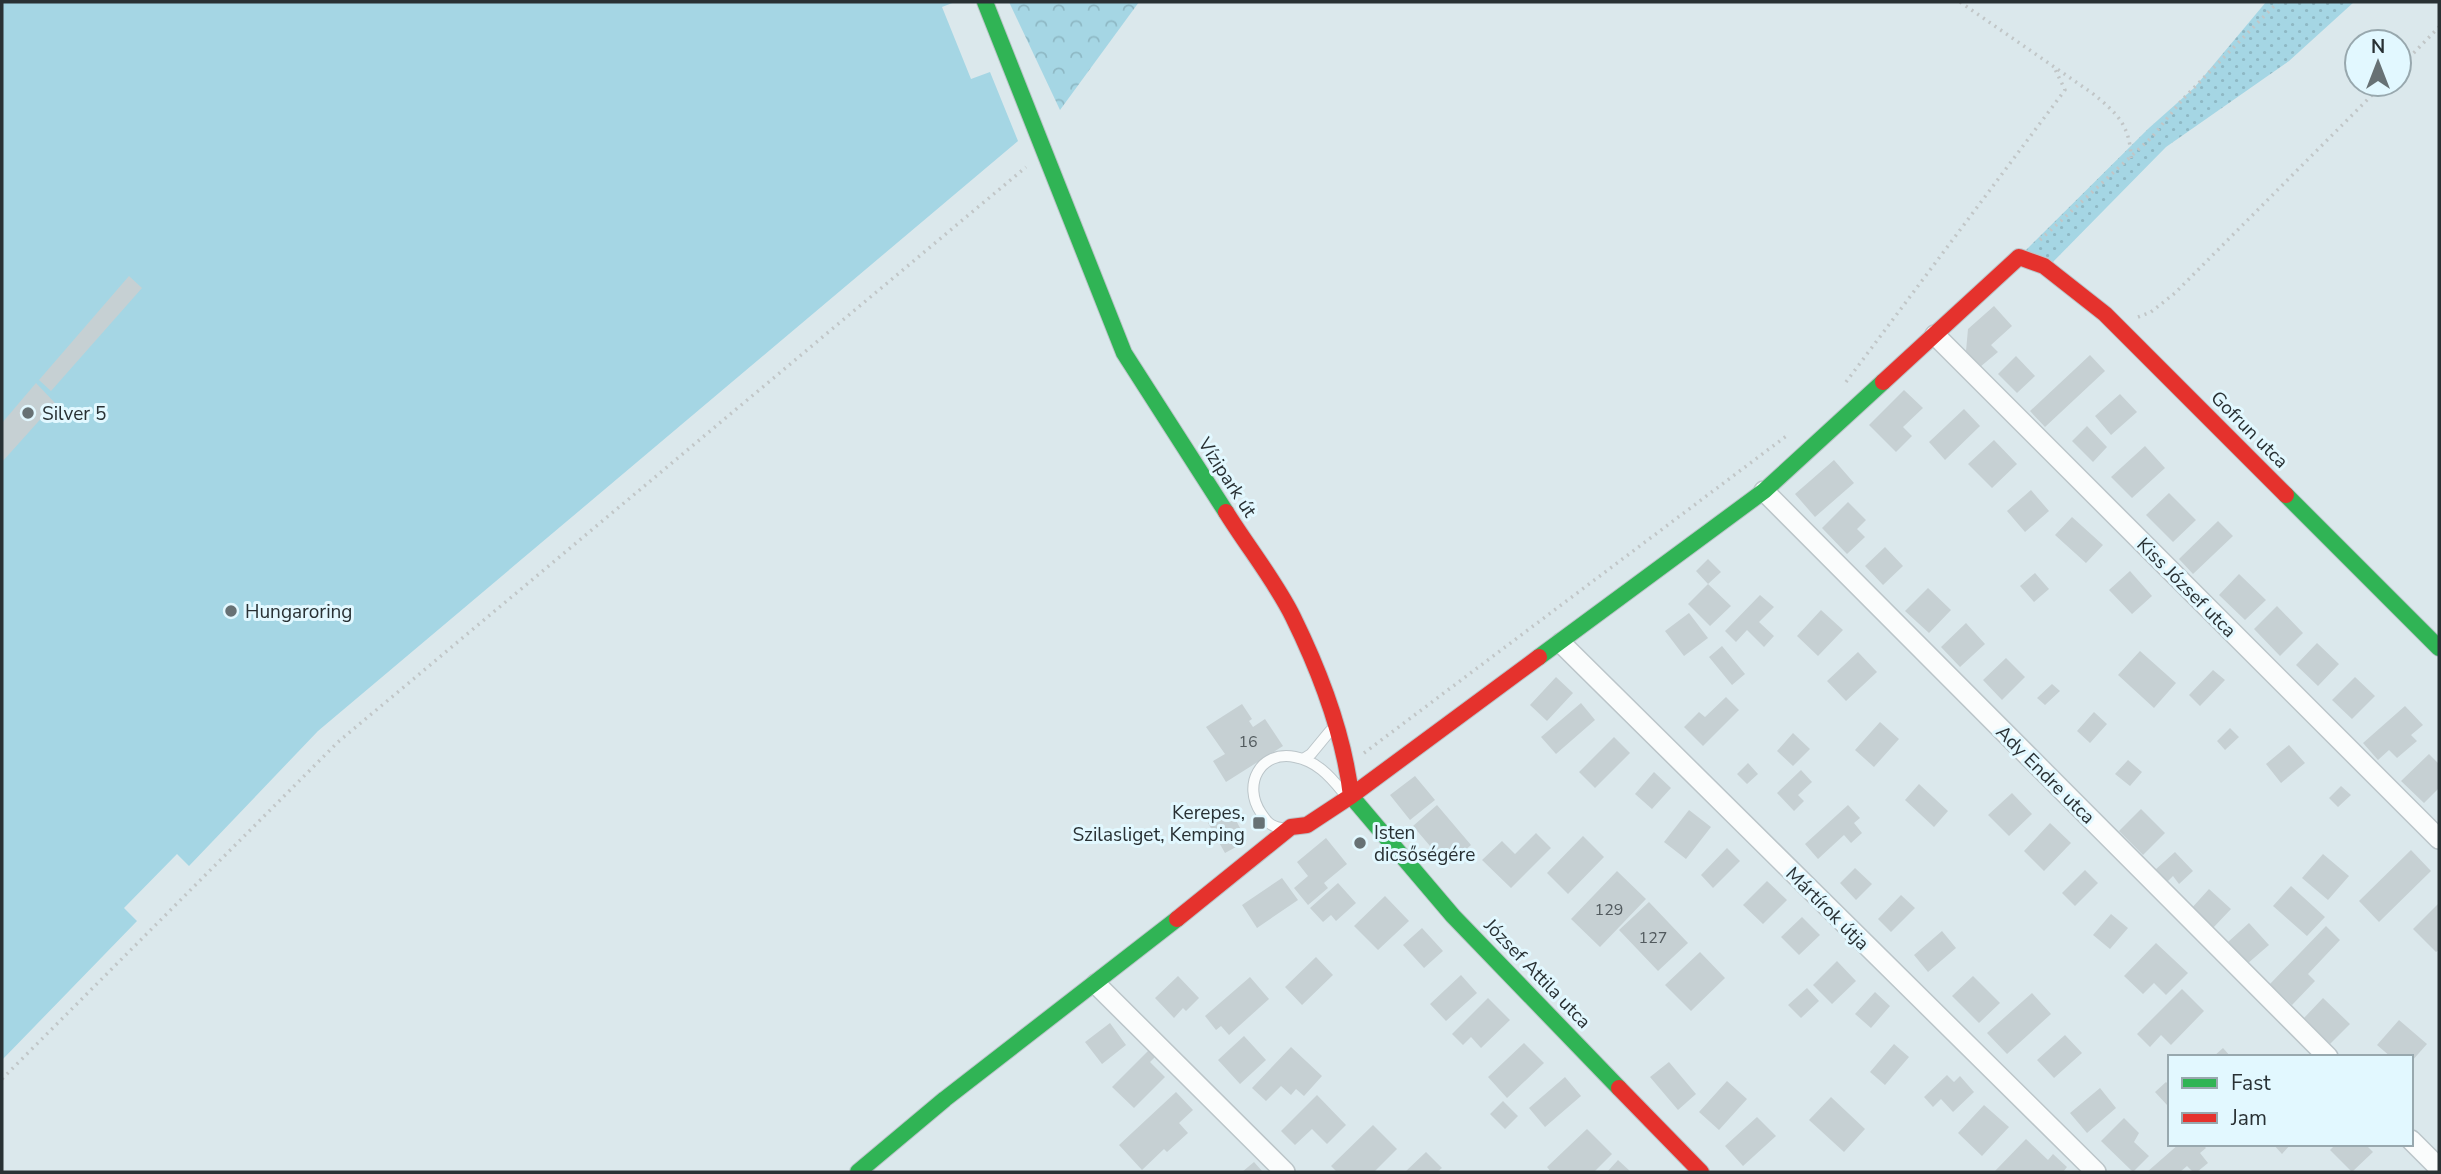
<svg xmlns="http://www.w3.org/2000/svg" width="2441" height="1174" font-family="'Nunito Sans',sans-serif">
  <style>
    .grass { fill: url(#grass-dots) }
    .forest { fill: url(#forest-crowns) }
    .garden { fill: #a5d6e4 }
    .building { fill: #c6d0d3 }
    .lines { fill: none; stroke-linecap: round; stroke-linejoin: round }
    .lane-casing { stroke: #bbc5c9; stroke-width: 12 }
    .street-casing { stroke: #bbc5c9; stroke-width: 22 }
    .fast-casing { stroke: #bbc5c9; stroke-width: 18 }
    .jam-casing { stroke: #bbc5c9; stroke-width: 18 }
    .path { stroke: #c1c6c7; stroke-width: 3.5; stroke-dasharray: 2 5; stroke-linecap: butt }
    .lane { stroke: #fafcfc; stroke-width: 10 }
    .street { stroke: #fafcfc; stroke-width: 19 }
    .fast { stroke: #30b455; stroke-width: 16 }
    .jam { stroke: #e5322d; stroke-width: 16 }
    .poi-dot { fill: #677174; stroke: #e2f8ff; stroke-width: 2.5 }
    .labels { text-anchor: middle; stroke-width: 6; stroke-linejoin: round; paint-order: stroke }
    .number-label { font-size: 16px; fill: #525a5e }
    .poi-label { font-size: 19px; fill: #293134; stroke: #e2f8ff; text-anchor: start }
    .street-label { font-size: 19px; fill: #293134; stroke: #e2f8ff }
  </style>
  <defs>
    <pattern id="grass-dots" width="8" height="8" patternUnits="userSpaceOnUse" patternTransform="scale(1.75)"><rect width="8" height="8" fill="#a5d6e4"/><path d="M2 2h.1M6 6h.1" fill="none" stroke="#8eb8c4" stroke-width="1.8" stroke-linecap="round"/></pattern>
    <pattern id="forest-crowns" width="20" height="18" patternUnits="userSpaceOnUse" patternTransform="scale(1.75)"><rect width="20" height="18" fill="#a5d6e4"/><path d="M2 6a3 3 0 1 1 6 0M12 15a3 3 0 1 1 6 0" fill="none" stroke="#8eb8c4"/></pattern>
  </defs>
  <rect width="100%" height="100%" fill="#dbe8ec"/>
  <path class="grass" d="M2266,2H2354L2289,61L2166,147L2048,267L2019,257L2149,128L2194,88Z"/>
  <path class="forest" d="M1009,2H1139L1060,110Z"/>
  <path class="garden" d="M2,2H955L942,7L971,79L990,72L1018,141L318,731L189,866L177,854L124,908L137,921L2,1060Z"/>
  <path class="building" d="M129,276L142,288L51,391L39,380Z
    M1994,306L2012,326L1991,345L1998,352L1980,367L1966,351L1968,329Z
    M2090,355L2105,371L2045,427L2030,411Z
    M2016,356L2035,376L2017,393L1998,374Z
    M36,383L55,403L2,462V423Z
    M1904,390L1923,408L1903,427L1912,436L1896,452L1869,425Z
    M2120,394L2137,412L2111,435L2095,416Z
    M1964,409L1980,426L1945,460L1929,442Z
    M2087,426L2107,447L2093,462L2072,441Z
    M1994,440L2017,464L1992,488L1968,464Z
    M2145,446L2165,468L2132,498L2111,477Z
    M1834,460L1854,483L1815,517L1795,494Z
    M2031,490L2049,511L2025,532L2007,511Z
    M2169,493L2196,520L2173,542L2146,515Z
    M1848,502L1866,520L1857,529L1865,537L1847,554L1822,528Z
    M2072,517L2103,545L2086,563L2055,535Z
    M2218,521L2233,536L2193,574L2179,559Z
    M1885,547L1903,566L1883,585L1865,566Z
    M1708,559L1721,572L1708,584L1696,571Z
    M2130,571L2152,596L2132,614L2109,590Z
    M2035,573L2049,589L2034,602L2020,586Z
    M2239,574L2266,600L2245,620L2219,595Z
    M1708,584L1731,606L1710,626L1688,604Z
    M1928,588L1951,610L1929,633L1905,611Z
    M1760,595L1774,607L1759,622L1774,636L1764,647L1747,630L1736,642L1725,631Z
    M2277,606L2303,633L2280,656L2254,629Z
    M1821,610L1843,630L1818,656L1797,636Z
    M1689,613L1708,638L1684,656L1665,631Z
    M1966,623L1985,644L1960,667L1941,647Z
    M2317,643L2339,664L2318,686L2296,665Z
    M1722,646L1745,674L1732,685L1709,657Z
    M2140,651L2176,683L2154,708L2118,675Z
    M1858,652L1877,672L1846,701L1827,681Z
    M2006,658L2025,677L2002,700L1983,680Z
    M2213,670L2225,680L2200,706L2189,695Z
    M1556,677L1573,693L1547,721L1530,705Z
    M2355,677L2375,696L2352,719L2332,700Z
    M2052,684L2060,691L2045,705L2037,698Z
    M1726,697L1739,710L1703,746L1684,727L1699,712L1705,717Z
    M1581,703L1595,720L1556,754L1541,737Z
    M1242,704L1252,719L1249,721L1253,727L1265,719L1283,746L1226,782L1213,761L1225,754L1206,727Z
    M2405,706L2423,725L2411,735L2417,741L2397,758L2389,750L2378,760L2363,743Z
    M2094,712L2107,724L2090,743L2077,731Z
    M1880,722L1899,739L1874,767L1855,750Z
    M2230,728L2239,737L2225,750L2217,741Z
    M1793,733L1810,749L1793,766L1777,751Z
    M1614,737L1630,753L1595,788L1579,772Z
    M2289,745L2305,763L2281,783L2266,764Z
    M2429,754L2439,764V788L2424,803L2401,781Z
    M2128,760L2142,772L2130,786L2115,774Z
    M1748,763L1758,774L1747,784L1737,774Z
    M1801,770L1812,782L1798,795L1804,801L1794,811L1777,793Z
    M1654,772L1671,788L1652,809L1635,794Z
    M1415,776L1435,800L1410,820L1390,795Z
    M1919,784L1948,811L1934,827L1905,800Z
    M2341,786L2351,795L2338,807L2329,798Z
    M2012,793L2032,814L2009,836L1988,815Z
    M1437,805L1471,845L1447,866L1413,826Z
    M1848,805L1860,818L1854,823L1862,833L1851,843L1844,835L1818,859L1805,844Z
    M2141,809L2165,833L2143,855L2119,831Z
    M1689,810L1711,827L1686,859L1664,842Z
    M1231,811L1247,841L1225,853L1208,823Z
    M2050,823L2071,843L2044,871L2024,851Z
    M1536,833L1551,848L1511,888L1482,860L1502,841L1515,854Z
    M1583,836L1604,857L1568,894L1547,873Z
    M1326,838L1347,864L1324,883L1328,888L1308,905L1294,888L1308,876L1297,862Z
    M1727,848L1740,861L1713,888L1701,875Z
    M2411,850L2431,871L2379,922L2359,901Z
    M2175,852L2193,871L2179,884L2173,876L2166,883L2155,870Z
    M2323,854L2349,876L2328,900L2302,878Z
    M1855,868L1872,884L1856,900L1840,883Z
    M2085,870L2098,883L2075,906L2062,893Z
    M1617,871L1646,899L1600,947L1571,919Z
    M1282,878L1298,900L1257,928L1242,905Z
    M1767,881L1787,900L1763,924L1743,905Z
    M1338,883L1356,903L1336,921L1331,915L1323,922L1310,908Z
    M2291,886L2325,917L2307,936L2273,906Z
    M2209,889L2231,909L2212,929L2190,910Z
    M1901,895L1915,908L1891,932L1878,919Z
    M1385,896L1409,921L1378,950L1354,926Z
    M1649,902L1688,943L1658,971L1619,930Z
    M2439,903V950L2436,952L2413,929Z
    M2111,914L2128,928L2110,949L2093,935Z
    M1802,917L1820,935L1799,955L1781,937Z
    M2249,923L2269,945L2247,964L2228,942Z
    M2326,926L2340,940L2308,974L2315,981L2292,1005L2270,984Z
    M1422,928L1443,951L1424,968L1403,945Z
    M1942,931L1956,948L1928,972L1914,955Z
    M2156,943L2188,973L2166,995L2154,983L2143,994L2124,976Z
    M1700,952L1725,978L1691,1011L1665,985Z
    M1316,957L1333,975L1302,1005L1285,987Z
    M1837,961L1856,981L1832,1004L1813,985Z
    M1461,975L1477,993L1446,1021L1430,1004Z
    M1178,976L1199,998L1186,1011L1183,1008L1174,1018L1155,998Z
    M1973,976L2000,1003L1979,1023L1952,996Z
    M1250,977L1269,999L1229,1035L1221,1026L1216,1030L1205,1016Z
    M1807,988L1819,1001L1801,1018L1788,1005Z
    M2182,989L2204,1011L2171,1045L2161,1035L2150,1047L2137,1034Z
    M1875,992L1890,1006L1871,1028L1855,1014Z
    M2032,993L2051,1014L2007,1054L1987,1033Z
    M1488,998L1510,1020L1481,1048L1471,1037L1463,1045L1452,1034Z
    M2323,998L2350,1024L2330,1044L2304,1018Z
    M2399,1020L2427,1044L2411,1062V1057H2391L2377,1045Z
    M1110,1023L1126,1045L1102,1064L1085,1042Z
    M2065,1035L2082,1053L2054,1078L2037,1060Z
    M1244,1036L1266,1060L1240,1084L1218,1060Z
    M1524,1043L1544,1063L1507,1098L1488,1077Z
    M1894,1044L1909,1057L1885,1085L1870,1072Z
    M1291,1047L1322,1076L1304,1096L1296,1089L1291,1095L1281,1086L1266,1101L1252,1088Z
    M2223,1048L2231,1057H2213Z
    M1149,1050L1155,1057L1150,1062L1165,1077L1134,1108L1112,1087Z
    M1669,1062L1696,1094L1678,1110L1650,1077Z
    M1947,1075L1954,1082L1960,1076L1974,1092L1953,1112L1941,1099L1933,1107L1924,1097Z
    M1565,1077L1581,1096L1545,1127L1529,1108Z
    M1727,1081L1747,1099L1719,1130L1699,1112Z
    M2166,1082L2170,1086V1102L2167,1105L2155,1092Z
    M2100,1088L2116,1108L2087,1133L2070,1113Z
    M1176,1092L1193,1110L1179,1123L1188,1133L1167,1152L1164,1149L1142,1170L1119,1145Z
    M1317,1095L1346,1125L1327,1144L1312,1129L1295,1145L1281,1131Z
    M1831,1097L1865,1129L1844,1152L1809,1120Z
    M1503,1101L1518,1116L1505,1129L1490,1114Z
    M1984,1105L2009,1127L1982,1156L1958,1133Z
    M1757,1117L1776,1136L1743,1166L1725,1146Z
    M2124,1118L2139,1133L2134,1142L2149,1156L2133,1172L2101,1141Z
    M1373,1125L1397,1149L1374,1172H1337L1331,1166Z
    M1587,1129L1612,1154L1594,1172H1551L1547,1167Z
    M2026,1139L2048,1160L2053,1154L2067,1167L2063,1172H1994Z
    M2179,1144H2202L2206,1148L2200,1153L2208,1163L2197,1172H2193L2187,1166L2180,1172H2147Z
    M2273,1144H2291L2282,1154Z
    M2336,1144H2365L2373,1152L2352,1172L2330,1150Z
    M1426,1152L1442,1168L1437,1172H1405Z
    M1618,1160L1631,1172H1607Z
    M1254,1162L1263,1172H1242Z"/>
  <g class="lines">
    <g class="lane-casing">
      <path id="lane" d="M1303,759L1311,754L1330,731
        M1281,828C1270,826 1267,822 1261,813C1242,785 1260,750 1295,757C1316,761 1329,775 1342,791"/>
    </g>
    <g class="street-casing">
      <path id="street" d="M1935,335L2439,839
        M1764,491L2328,1057
        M1561,643L2096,1172
        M1096,984L1285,1172
        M2411,1140L2439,1168"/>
    </g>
    <g class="fast-casing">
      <path id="fast" d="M985,2L1124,353L1226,512
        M2286,495L2439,648
        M1539,657L1764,491L1883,382
        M1351,796L1453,916L1619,1088
        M858,1172L945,1099L1177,919"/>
    </g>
    <g class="jam-casing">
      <path id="jam" d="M1883,382L2019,257L2044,266L2105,314L2286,495
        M1226,512C1247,546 1276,582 1293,617C1320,672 1344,735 1351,796
        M1177,919L1291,827L1307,825L1351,796L1539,657
        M1619,1088L1701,1172"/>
    </g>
    <path class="path" d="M1960,2L2092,93C2117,113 2130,125 2131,158
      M2399,68L2439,27
      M2040,240L2152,137L2182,100L2278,2
      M2138,317L2151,312L2175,293L2383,84
      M1846,382L2065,90L2054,67
      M1364,753L1789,434
      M2,1079L338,742L1026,167"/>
    <use href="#lane" class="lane"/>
    <use href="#street" class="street"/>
    <use href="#fast" class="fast"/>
    <use href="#jam" class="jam"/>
  </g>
  <g class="poi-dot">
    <circle cx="28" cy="413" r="7"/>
    <circle cx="231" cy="611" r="7"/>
    <rect x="1252" y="816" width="14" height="14" rx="3.5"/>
    <circle cx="1360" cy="843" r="7"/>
  </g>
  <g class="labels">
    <g class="number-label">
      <text x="1248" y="747">16</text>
      <text x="1609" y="915">129</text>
      <text x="1653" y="943">127</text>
    </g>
    <g class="poi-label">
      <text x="42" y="420">Silver 5</text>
      <text x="245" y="618">Hungaroring</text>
      <text x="1245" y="819" text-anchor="end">Kerepes,<tspan x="1245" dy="22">Szilasliget, Kemping</tspan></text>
      <text x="1374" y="839">Isten<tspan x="1374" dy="22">dicsőségére</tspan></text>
    </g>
    <g class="street-label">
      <text transform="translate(2250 429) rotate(45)" y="7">Gofrun utca</text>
      <text transform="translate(1228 477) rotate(57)" y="7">Vízipark út</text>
      <text transform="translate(2187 587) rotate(45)" y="7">Kiss József utca</text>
      <text transform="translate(2046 774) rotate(45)" y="7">Ady Endre utca</text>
      <text transform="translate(1828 908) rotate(45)" y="7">Mártírok útja</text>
      <text transform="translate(1538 973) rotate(46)" y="7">József Attila utca</text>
    </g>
  </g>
  <rect width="2441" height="1174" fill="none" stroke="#293134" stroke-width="7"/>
  <rect x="2168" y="1055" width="245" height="91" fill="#e2f8ff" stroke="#98a8ae" stroke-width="2"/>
  <rect x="2182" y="1078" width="35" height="10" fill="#30b455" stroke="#98a8ae" stroke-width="2"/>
  <text x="2231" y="1090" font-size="21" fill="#293134">Fast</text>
  <rect x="2182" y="1113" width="35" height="10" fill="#e5322d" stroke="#98a8ae" stroke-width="2"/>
  <text x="2231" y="1125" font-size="21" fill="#293134">Jam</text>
  <g transform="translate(2378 63)"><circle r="33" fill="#e2f8ff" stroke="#98a8ae" stroke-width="2"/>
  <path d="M0-5L12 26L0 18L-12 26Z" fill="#677174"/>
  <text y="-10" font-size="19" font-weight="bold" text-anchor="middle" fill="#293134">N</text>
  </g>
</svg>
